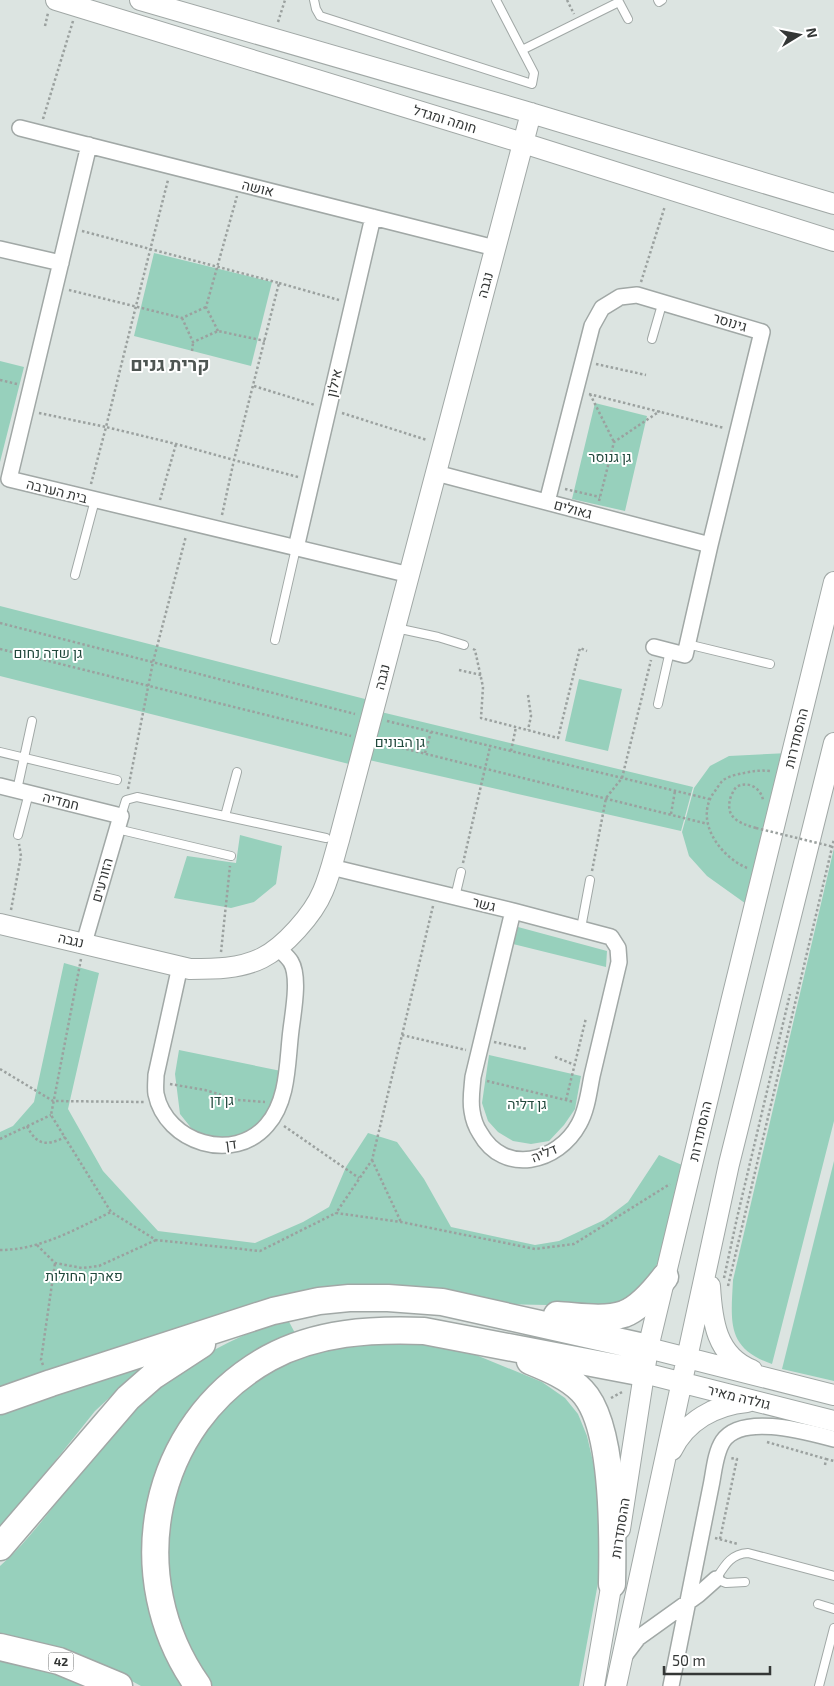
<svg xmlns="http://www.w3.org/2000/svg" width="834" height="1686" font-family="'Exo 2',Heebo,sans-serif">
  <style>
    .green { fill: #97d0bc }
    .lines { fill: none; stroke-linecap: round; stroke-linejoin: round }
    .lane-casing { stroke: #a1a8a6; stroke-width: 10 }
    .street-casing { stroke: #a1a8a6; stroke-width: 18 }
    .secondary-casing { stroke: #a1a8a6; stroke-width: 22 }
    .highway-casing { stroke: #a1a8a6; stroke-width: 29 }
    .path { stroke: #9ba19f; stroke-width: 2.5; stroke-dasharray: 2.5 2.5; stroke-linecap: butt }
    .lane { stroke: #fff; stroke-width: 8 }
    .street { stroke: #fff; stroke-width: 15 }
    .secondary { stroke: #fff; stroke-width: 20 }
    .highway { stroke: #fff; stroke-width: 26 }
    .path-bridge { stroke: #9ba19f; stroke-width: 2.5; stroke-dasharray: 2.5 2.5; stroke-linecap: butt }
    .labels { text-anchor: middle; stroke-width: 4; stroke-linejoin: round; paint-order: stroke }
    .shield { fill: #fff; stroke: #717372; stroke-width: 1 }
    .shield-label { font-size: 12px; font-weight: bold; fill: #343736 }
    .street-label { font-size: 14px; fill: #343736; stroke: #fff }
    .park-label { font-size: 14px; fill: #21483c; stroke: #fff }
    .district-label { font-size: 19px; font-weight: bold; fill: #4e5552; stroke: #fff }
  </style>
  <rect width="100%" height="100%" fill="#dce4e1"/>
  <path class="green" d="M154,253L272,282L251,366L134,336Z
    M0,361L24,367L0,462Z
    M595,403L647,416L625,511L572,499Z
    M0,606L369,700L353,765L0,676Z
    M579,679L622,689L608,751L565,741Z
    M381,712L693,787L681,831L369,760Z
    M789,753L749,906L707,876L689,856L682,832L694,788L710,766L729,756Z
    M240,835L282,846L276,884L254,902L231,908L174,898L187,856L236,863Z
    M834,848V1121L772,1364C726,1348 731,1322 733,1280Z
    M518,927L607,951L606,967L513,944Z
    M64,963L99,973L68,1109L103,1171L158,1231L255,1243L303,1222L329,1207L346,1167L368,1133L397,1142L424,1179L451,1227L535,1245L559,1241L604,1220L628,1202L659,1155L682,1165L664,1253L643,1287L624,1300L601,1306L491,1304L385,1287L0,1393V1132L13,1126L34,1102Z
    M179,1050L281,1071L274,1104L263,1124L244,1136L209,1139L192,1129L180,1114L175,1074Z
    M489,1055L581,1076L575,1109L564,1125L549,1141L531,1144L513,1141L498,1132L488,1121L482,1103Z
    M834,1161V1381L782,1369Z
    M287,1318L295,1333L266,1349L156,1487L187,1686H141L113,1671L0,1637V1566C33,1537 58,1499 86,1465C107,1440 129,1415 153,1393C191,1358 240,1335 287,1318Z
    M341,1343H415L476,1355L542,1382L565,1398L578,1414L587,1436L594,1466L600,1512L598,1583L579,1686H198L167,1626L170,1474L241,1377Z
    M149,1361L95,1411L0,1530V1415L98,1378Z
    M0,1658H26L92,1686H0Z"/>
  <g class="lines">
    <g class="lane-casing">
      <path id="lane" d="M314,0L316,9L320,16L532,84L534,73L496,0
        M658,0L659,2L662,0
        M522,50L619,2L628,19
        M652,339L663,301
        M75,575L95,500
        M396,628L438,637L464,645
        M275,640L296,548
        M687,644L770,664
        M658,704L670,651
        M0,752L117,780
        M17,790L32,721
        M121,816L126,800L137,797L326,838
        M225,816L237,772
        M117,829L231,856
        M18,835L29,793
        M455,897L461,872
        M581,928L590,880
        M745,1582L726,1583L716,1579C725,1565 731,1554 748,1553L834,1576
        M818,1604L834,1609
        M819,1686L834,1628"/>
    </g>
    <g class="street-casing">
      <path id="street" d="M20,128L495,248
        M89,145L9,479L410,575
        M0,249L61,263
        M436,473L710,545
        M547,502L592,326L602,308L620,297L637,295L762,332L710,545L685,655L654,647
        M296,548L373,217
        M0,786L121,816L84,943
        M331,867L513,911L611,937L618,948L619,962C610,1000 601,1038 592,1076C589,1091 587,1110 579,1124C558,1163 504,1176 480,1133C476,1127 473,1118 472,1111C470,1100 472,1089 473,1077L513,911
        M180,966L156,1075C156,1081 155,1088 156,1094C166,1143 234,1164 267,1125C289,1100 287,1061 291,1030C293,1013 300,977 291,962C288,957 282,952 278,948
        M625,1655L638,1638L698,1595L716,1579
        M671,1686L711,1486C714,1472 715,1453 723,1441C742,1413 807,1432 834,1439"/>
    </g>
    <g class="secondary-casing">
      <path id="secondary" d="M56,0L523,143L834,241
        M140,0L524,111L834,204
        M0,924L190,969C214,969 240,969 262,958C284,947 313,915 323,891C330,875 334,857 339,840L531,113
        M710,1286C712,1320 716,1356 752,1370
        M648,1348L834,1395
        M644,1373L834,1421
        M672,1450C686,1421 715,1405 747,1402
        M620,1529L648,1348L731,1002L834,582
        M594,1686L614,1570
        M616,1686L729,1164L834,743"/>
    </g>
    <g class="highway-casing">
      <path id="highway" d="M557,1315C578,1316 603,1321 624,1314C640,1308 655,1290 665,1277
        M530,1361C547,1368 569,1377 582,1391C615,1425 613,1538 612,1584
        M0,1401L51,1383L273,1311L319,1301L349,1298H388L442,1302L648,1348
        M0,1547L128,1398L153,1376L202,1344
        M0,1647L59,1661L119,1686
        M198,1686C121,1577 150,1424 269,1358C317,1332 371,1329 424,1331L644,1373"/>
    </g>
    <path class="path" d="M567,0L574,14
      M278,22L285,0
      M45,26L48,13
      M43,119L73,21
      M82,231L279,283L234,460L176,444L106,427C126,345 147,262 168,180
      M641,282L665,206
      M279,283L339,300
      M69,290L182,318L206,307
      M182,318L193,342L218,331L265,341
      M218,331L206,307L237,196
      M192,351L193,343
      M596,364L646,375
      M0,380L17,384
      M254,386L315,405
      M589,394L724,428
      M590,394L614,442
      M39,413L106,427L91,484
      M342,413L427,440
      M565,489L600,497
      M160,500L176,444
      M599,501L614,442L660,411
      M222,515L234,460L298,477
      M0,623L355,714
      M0,649L351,736
      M473,649L475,650L483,687L481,718L558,738L580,648L587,651
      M459,670L481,675
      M528,695L531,716L528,730
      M387,721L709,799
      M382,743L708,824
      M511,751L516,727
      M425,753L431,732
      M128,789L153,662L186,536
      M671,814L675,791
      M756,828C738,823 724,817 731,796C733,792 735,787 738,786C750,781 761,789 763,800
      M463,863L490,747
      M747,868C719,856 693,819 715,791C718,787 721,781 725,779C730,776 738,774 744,773C753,771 760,770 770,771
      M592,871L606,798L622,778L651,660
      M433,906L372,1160L336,1213L401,1222L535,1249L574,1244L670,1184
      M11,910L21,856L19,844
      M221,952L230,866
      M81,959L51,1115L111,1212L156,1240L260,1251L336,1213
      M402,1035L466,1050
      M494,1042L527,1049
      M555,1057L575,1065
      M0,1069L53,1101L144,1102
      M487,1081L574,1102
      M170,1084L205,1090L238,1100L265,1102
      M566,1100L586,1018
      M27,1126C37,1146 47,1146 65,1137
      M284,1126L359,1178
      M0,1139L51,1115
      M372,1160L401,1222
      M37,1245L55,1263L82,1268L99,1266L156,1240
      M0,1250C40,1250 76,1229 111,1212
      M724,1278L737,1218L790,994
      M728,1286L834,839
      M43,1365L41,1360L55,1263
      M611,1398L624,1391
      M767,1442L826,1459L825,1465
      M826,1459L834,1461
      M715,1538L738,1544
      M720,1539L737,1459L730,1458"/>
    <use href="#lane" class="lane"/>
    <use href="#street" class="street"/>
    <use href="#secondary" class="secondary"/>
    <use href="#highway" class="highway"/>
    <path class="path-bridge" d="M756,828L834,847"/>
  </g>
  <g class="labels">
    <rect class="shield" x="48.5" y="1652.5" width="25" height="19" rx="4"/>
    <g class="shield-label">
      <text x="61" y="1666">42</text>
    </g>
    <g class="street-label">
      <text transform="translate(445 119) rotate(17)" y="5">חומה ומגדל</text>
      <text transform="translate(258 188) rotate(14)" y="5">אושה</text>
      <text transform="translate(485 285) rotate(-75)" y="5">נגבה</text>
      <text transform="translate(730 322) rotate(17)" y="5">גינוסר</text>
      <text transform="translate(334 383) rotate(-77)" y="5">אילון</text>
      <text transform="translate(57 491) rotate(14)" y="5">בית הערבה</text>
      <text transform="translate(573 509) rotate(15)" y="5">גאולים</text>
      <text transform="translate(382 677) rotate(-76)" y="5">נגבה</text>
      <text transform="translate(796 738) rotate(-76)" y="5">ההסתדרות</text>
      <text transform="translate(61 801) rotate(14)" y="5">חמדיה</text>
      <text transform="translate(102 880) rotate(-74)" y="5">הזורעים</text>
      <text transform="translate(484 904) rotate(14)" y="5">גשר</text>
      <text transform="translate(71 940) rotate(13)" y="5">נגבה</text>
      <text transform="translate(700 1131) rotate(-77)" y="5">ההסתדרות</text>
      <text transform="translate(231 1144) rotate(-7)" y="5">דן</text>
      <text transform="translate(544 1153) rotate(-22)" y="5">דליה</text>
      <text transform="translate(739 1397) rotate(14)" y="5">גולדה מאיר</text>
      <text transform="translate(620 1528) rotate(-81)" y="5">ההסתדרות</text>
    </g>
    <g class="park-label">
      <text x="610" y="462">גן גנוסר</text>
      <text x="48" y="658">גן שדה נחום</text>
      <text x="400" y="747">גן הבונים</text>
      <text x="222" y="1105">גן דן</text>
      <text x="527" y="1109">גן דליה</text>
      <text x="84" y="1281">פארק החולות</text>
    </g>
    <g class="district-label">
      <text x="170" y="371">קרית גנים</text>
    </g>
  </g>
  <g transform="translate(799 35) rotate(80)" stroke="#ffffff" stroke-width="4" paint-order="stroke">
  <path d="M0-4L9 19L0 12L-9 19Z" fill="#343736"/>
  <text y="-8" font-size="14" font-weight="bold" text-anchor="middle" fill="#343736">N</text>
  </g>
  <path d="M664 1666v8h106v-8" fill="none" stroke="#343736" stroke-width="2.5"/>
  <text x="672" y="1666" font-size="15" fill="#343736" stroke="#ffffff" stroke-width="4" paint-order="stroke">50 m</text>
</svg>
